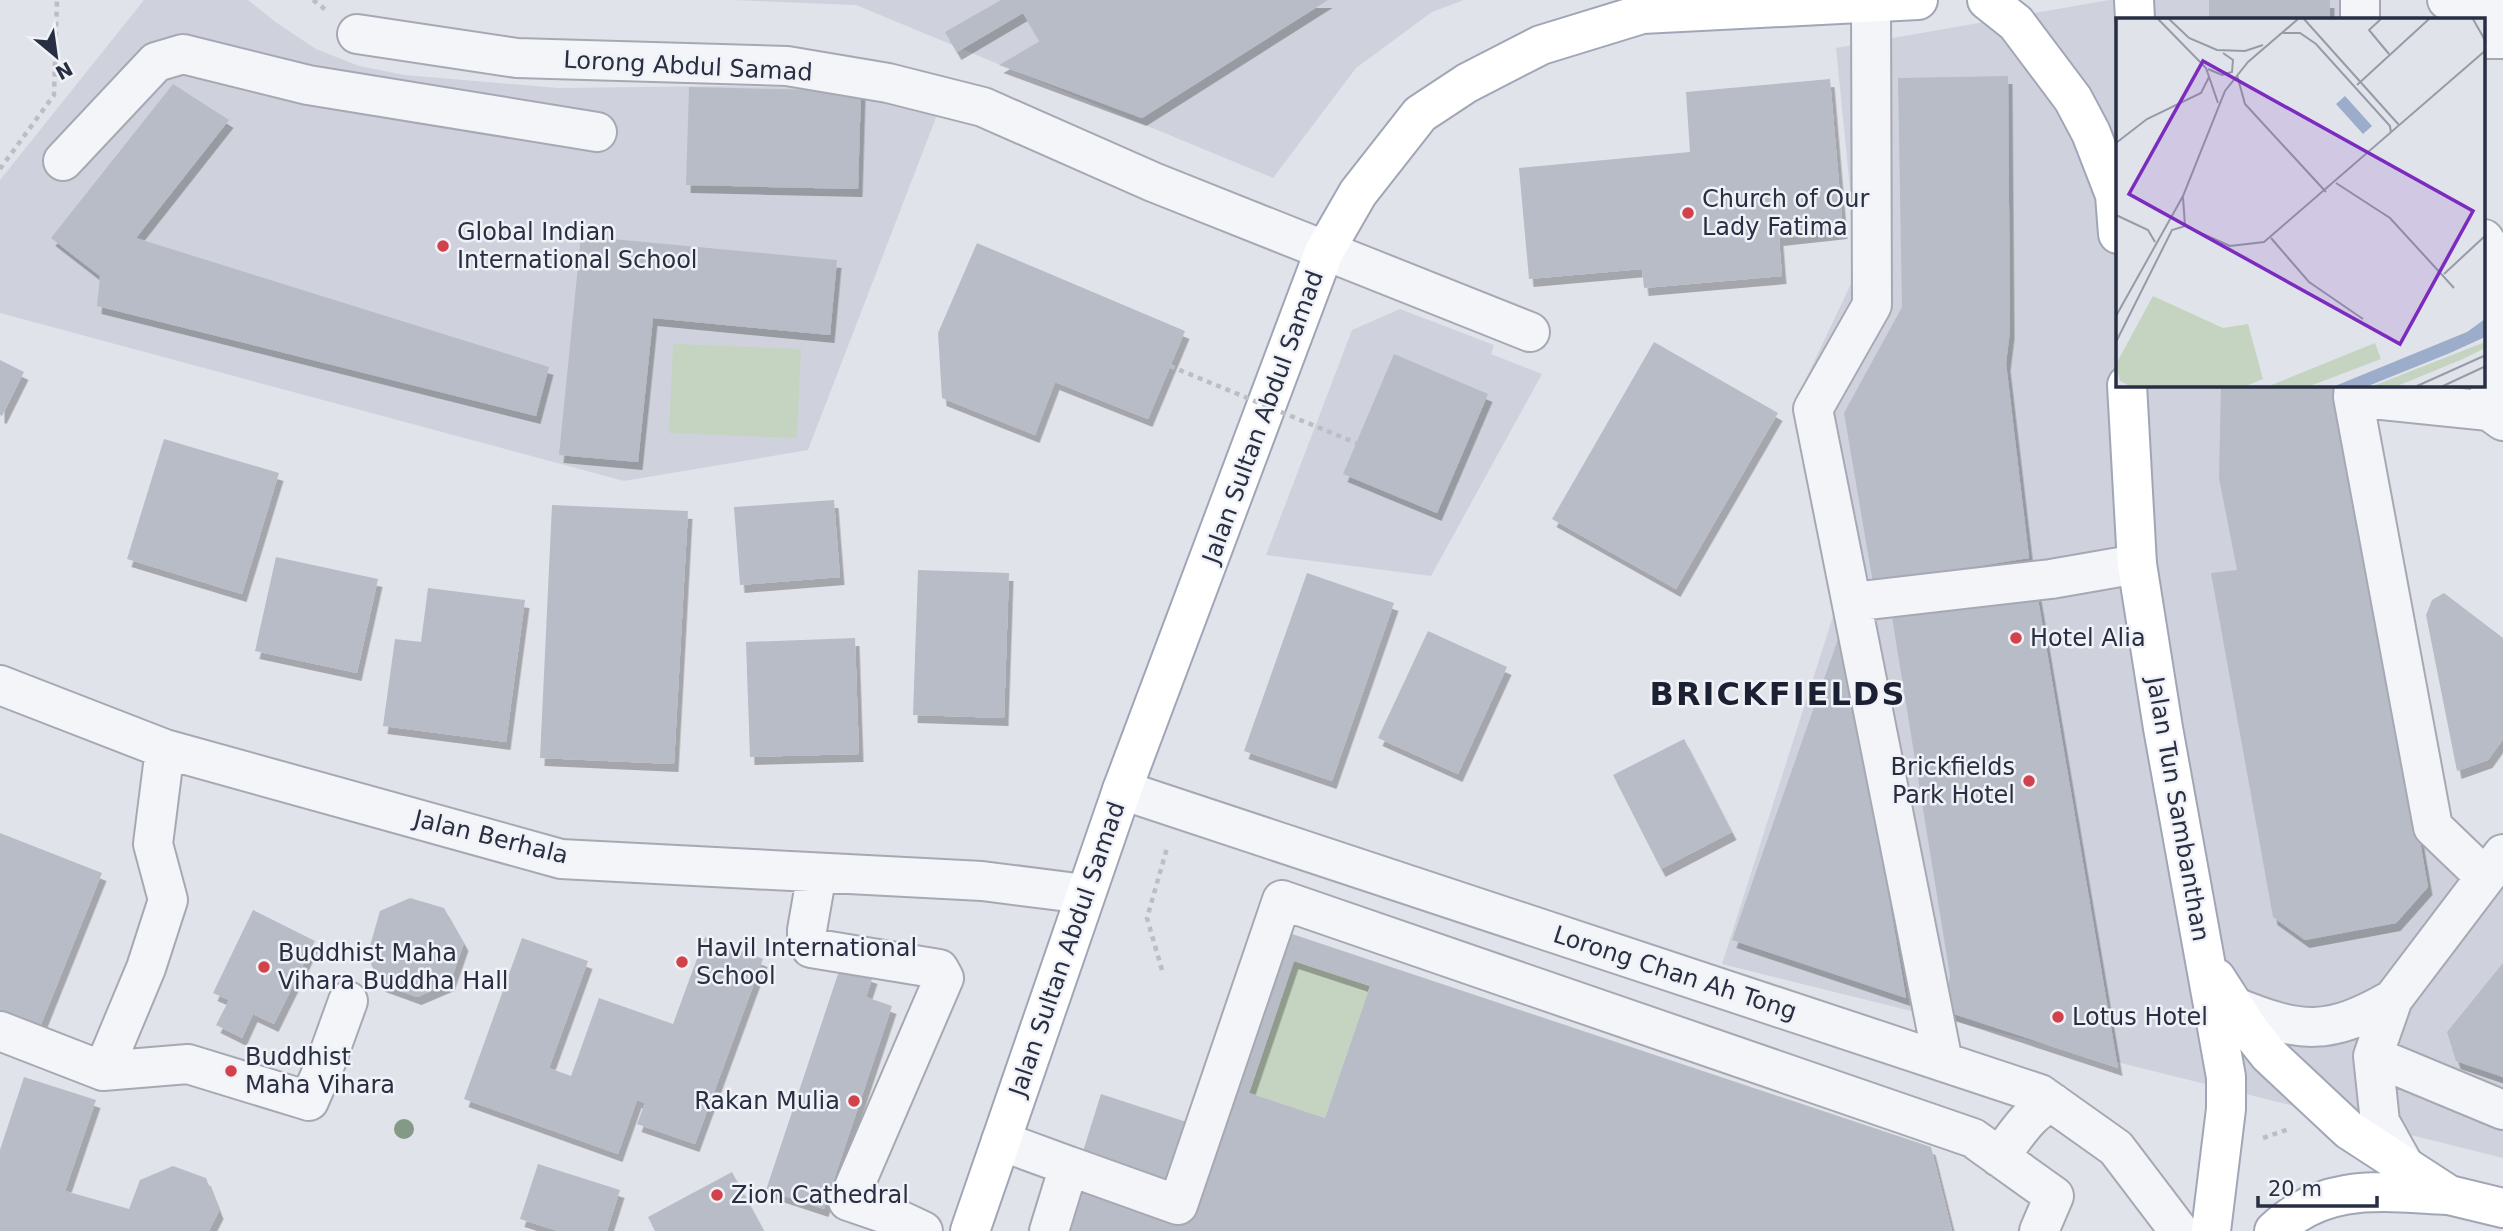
<svg xmlns="http://www.w3.org/2000/svg" width="2503" height="1231" font-family="'DejaVu Sans',sans-serif">
  <style>
    .built { fill: #cfd2dc }
    .green { fill: #c4d4c1 }
    .building { fill: #b8bcc7; fill-rule: evenodd; filter: url(#shadow) }
    .lines { fill: none; stroke-linecap: round; stroke-linejoin: round }
    .minor-casing { stroke: #a6a9b4; stroke-width: 42 }
    .major-casing { stroke: #a0a6b6; stroke-width: 42 }
    .path { stroke: #babec5; stroke-width: 4.5; stroke-dasharray: 5 5; stroke-linecap: butt }
    .minor { stroke: #f3f5f8; stroke-width: 38 }
    .major { stroke: #fff; stroke-width: 38 }
    .path-bridge { stroke: #babec5; stroke-width: 4.5; stroke-dasharray: 5 5; stroke-linecap: butt }
    .tree { fill: #859a86 }
    .poi-dot { fill: #d2424a; stroke: #f0f2f7; stroke-width: 2.5 }
    .labels { text-anchor: middle; stroke-width: 5; stroke-linejoin: round; paint-order: stroke }
    .street-label { font-size: 24px; fill: #282f42; stroke: #f0f2f7 }
    .poi-label { font-size: 24px; fill: #282f42; stroke: #f0f2f7; text-anchor: start }
    .district-label { font-size: 32px; font-weight: bold; letter-spacing: 2px; fill: #1b2033; stroke: #f0f2f7 }
    .inset-road { fill: none; stroke: #979ba7; stroke-width: 2 }
    .view { fill: #7b2cbf; fill-opacity: 0.15; stroke: #7b2cbf; stroke-width: 3.5 }
    .inset-edge { fill: none; stroke: #282f42; stroke-width: 3.5 }
  </style>
  <defs>
    <filter id="shadow"><feDropShadow dx="4.5" dy="8" stdDeviation="0" flood-color="#0004"/></filter>
  </defs>
  <rect width="100%" height="100%" fill="#e1e3ea"/>
  <path class="built" d="M144,0H248L277,23L316,49L359,66L405,75L558,88L725,86L833,88L937,115L808,450L624,481L0,313V180Z
    M732,0H1464L1432,12L1356,68L1273,178L856,5Z
    M2109,0H2378L2377,19H2118V385H2359L2444,858L2503,878V1158L1722,964L1834,613L1792,408L1858,269L1836,48Z
    M1400,309L1494,345L1491,354L1542,374L1431,576L1266,555L1352,330Z"/>
  <path class="green" d="M673,344L801,349L797,438L669,433Z
    M1294,961L1370,986L1325,1118L1249,1093Z"/>
  <path class="building" d="M1001,0H1328L1142,118L999,65L1040,41L1023,13L957,52L945,32Z
    M2209,0H2330V19H2209Z
    M2008,76L2010,331L2006,363L2029,558L1873,583L1844,413L1902,307L1898,78Z
    M1830,79L1843,231L1779,238L1782,276L1644,288L1642,269L1529,279L1519,168L1690,152L1686,92Z
    M173,84L229,120L136,238L549,367L536,416L97,306L100,276L51,238Z
    M689,87L861,91L858,189L686,185Z
    M581,236L837,260L830,335L653,318L638,462L559,455Z
    M977,243L1185,331L1148,419L1055,382L1035,435L942,398L938,333Z
    M1654,342L1778,413L1676,589L1552,519Z
    M1394,354L1488,394L1437,513L1343,474Z
    M0,360L24,372L2,416L0,415Z
    M2221,385H2340L2428,887L2396,923L2305,940L2273,917L2211,573L2237,570L2219,478Z
    M164,439L279,473L242,594L127,559Z
    M834,500L840,577L740,585L734,507Z
    M552,505L688,511L674,764L540,758Z
    M276,557L378,579L357,673L255,651Z
    M918,570L1009,573L1004,718L913,715Z
    M1307,573L1394,603L1332,781L1244,751Z
    M428,588L525,600L506,742L383,726L395,639L421,642Z
    M2037,593L2118,1068L1945,1011L1950,976L1892,617Z
    M2444,593L2503,638V739L2488,760L2457,771L2426,615L2432,600Z
    M1843,625L1878,834L1906,998L1732,940Z
    M1428,631L1507,667L1458,774L1378,738Z
    M855,638L859,754L750,757L746,642Z
    M1684,739L1732,832L1661,869L1613,775Z
    M0,833L102,873L38,1032L0,1017Z
    M410,898L444,908L464,943L450,983L417,997L381,984L367,956L380,911Z
    M253,910L315,941L274,1024L253,1014L242,1038L216,1025L229,1000L213,993Z
    M1289,933L1931,1147L1952,1231H1058L1101,1094L1217,1132ZM1294,961L1370,986L1325,1118L1249,1093Z
    M705,937L763,959L695,1144L637,1124L645,1103L637,1100L618,1154L464,1099L522,938L588,961L549,1068L571,1076L599,998L673,1024Z
    M2503,963V1077L2456,1061L2447,1032Z
    M841,965L873,976L866,997L892,1006L824,1209L766,1190Z
    M24,1077L96,1100L65,1191L129,1209L140,1180L173,1166L206,1178L219,1211L209,1231H0V1150Z
    M538,1164L620,1190L607,1231H558L520,1219Z
    M732,1172L764,1231H655L648,1217Z"/>
  <g class="lines">
    <g class="minor-casing">
      <path id="minor" d="M2360,0V19
        M2447,0L2456,6L2503,4
        M1871,3L1872,305L1813,409L1943,1062
        M357,34L517,58L787,66L888,83L983,107L1153,182L1530,332
        M2484,39H2503
        M63,161L156,62L183,54L308,85L597,132
        M2484,239L2496,257L2489,411
        M2354,385L2353,397L2433,827L2485,877
        M2353,397L2489,411L2503,421
        M1852,602L2051,579L2137,564
        M0,685L165,749L561,859L982,881L1085,894
        M165,749L153,844L168,900L146,968L103,1071L188,1064L309,1101L326,1062L348,1001
        M1122,790L2040,1094L2116,1148L2179,1231
        M817,873L807,930V938L811,948L939,969L944,978L848,1201L889,1215L923,1231
        M2233,1006C2301,1034 2329,1036 2393,999
        M0,1031L103,1071
        M2373,1056L2503,1110
        M1001,1141L1069,1166
        M1999,1157C2014,1139 2030,1109 2053,1103
        M2405,1167L2380,1122L2373,1056L2393,999L2503,854
        M1049,1231L1069,1166L1178,1205L1282,900L1973,1138L2054,1196L2039,1231"/>
    </g>
    <g class="major-casing">
      <path id="major" d="M1987,0L2016,23L2073,99L2091,133L2115,195
        M2134,0L2135,19
        M2118,186L2115,195L2118,234
        M2127,385L2137,564L2163,728L2226,1077V1109L2211,1231
        M2216,978L2250,1031L2269,1055L2349,1130L2449,1195L2503,1208
        M970,1231L1122,790L1324,252L1358,193L1420,114L1467,83L1541,45L1642,14L1918,0
        M2274,1231C2325,1182 2382,1192 2447,1195"/>
    </g>
    <path class="path" d="M313,0L326,10
      M0,169L54,95L57,0
      M1162,970L1147,918L1167,848
      M2263,1138L2289,1129"/>
    <use href="#minor" class="minor"/>
    <use href="#major" class="major"/>
    <path class="path-bridge" d="M1170,366L1356,443"/>
  </g>
  <circle class="tree" cx="404" cy="1129" r="10"/>
  <g class="poi-dot">
    <circle cx="1688" cy="213" r="7"/>
    <circle cx="443" cy="246" r="7"/>
    <circle cx="2016" cy="638" r="7"/>
    <circle cx="2029" cy="781" r="7"/>
    <circle cx="682" cy="962" r="7"/>
    <circle cx="264" cy="967" r="7"/>
    <circle cx="2058" cy="1017" r="7"/>
    <circle cx="231" cy="1071" r="7"/>
    <circle cx="854" cy="1101" r="7"/>
    <circle cx="717" cy="1195" r="7"/>
  </g>
  <g class="labels">
    <g class="street-label">
      <text transform="translate(688 66) rotate(3)" y="8">Lorong Abdul Samad</text>
      <text transform="translate(1263 417) rotate(-70)" y="8">Jalan Sultan Abdul Samad</text>
      <text transform="translate(2178 809) rotate(80)" y="8">Jalan Tun Sambanthan</text>
      <text transform="translate(491 837) rotate(14)" y="8">Jalan Berhala</text>
      <text transform="translate(1067 949) rotate(-71)" y="8">Jalan Sultan Abdul Samad</text>
      <text transform="translate(1675 973) rotate(18)" y="8">Lorong Chan Ah Tong</text>
    </g>
    <g class="poi-label">
      <text x="1702" y="207">Church of Our<tspan x="1702" dy="28">Lady Fatima</tspan></text>
      <text x="457" y="240">Global Indian<tspan x="457" dy="28">International School</tspan></text>
      <text x="2030" y="646">Hotel Alia</text>
      <text x="2015" y="775" text-anchor="end">Brickfields<tspan x="2015" dy="28">Park Hotel</tspan></text>
      <text x="696" y="956">Havil International<tspan x="696" dy="28">School</tspan></text>
      <text x="278" y="961">Buddhist Maha<tspan x="278" dy="28">Vihara Buddha Hall</tspan></text>
      <text x="2072" y="1025">Lotus Hotel</text>
      <text x="245" y="1065">Buddhist<tspan x="245" dy="28">Maha Vihara</tspan></text>
      <text x="840" y="1109" text-anchor="end">Rakan Mulia</text>
      <text x="731" y="1203">Zion Cathedral</text>
    </g>
    <g class="district-label">
      <text x="1778" y="705">BRICKFIELDS</text>
    </g>
  </g>
  <g transform="translate(2116 18)">
    <rect width="369" height="369" fill="#e1e3ea"/>
    <path d="M37,278L107,310L132,306L147,361L130,368H14L4,363L0,346ZM369,324V330L347,341L281,368H257ZM259,325L265,341L194,368H153Z" fill="#c4d4c1"/>
    <path d="M229,78L256,108L247,116L220,86ZM369,301V319L334,335L252,368H219L351,314Z" fill="#9badcb"/>
    <path class="inset-road" d="M42,1L90,50L102,85M53,1L73,20L101,32L129,33L147,27M188,1L283,107M265,1L253,12L273,36M357,1L370,24M167,15H184L200,26L274,108L275,115M92,51L106,57L116,54L117,42L107,35M121,57L129,86L210,174M241,67L313,1M0,125L31,101L85,75L93,59M220,165L274,200L338,270M67,179L69,208M0,197L32,212L39,224M69,208L114,228L148,224L370,32M155,220L193,264L247,301M328,256L370,217M0,298L67,178L109,73L132,44L182,1M0,324L56,212L69,208M301,368L370,337M327,368L370,348"/>
    <path class="view" d="M87,43L357,193L284,326L13,176Z"/>
    <rect width="369" height="369" class="inset-edge"/>
  </g>
  <g transform="translate(56 56) rotate(151)" stroke="#f0f2f7" stroke-width="5" paint-order="stroke">
  <path d="M0-5L12 26L0 18L-12 26Z" fill="#282f42"/>
  <text y="-10" font-size="19" font-weight="bold" text-anchor="middle" fill="#282f42">N</text>
  </g>
  <path d="M2258 1196v10h119v-10" fill="none" stroke="#282f42" stroke-width="3.5"/>
  <text x="2268" y="1196" font-size="21" fill="#282f42" stroke="#f0f2f7" stroke-width="5" paint-order="stroke">20 m</text>
</svg>
